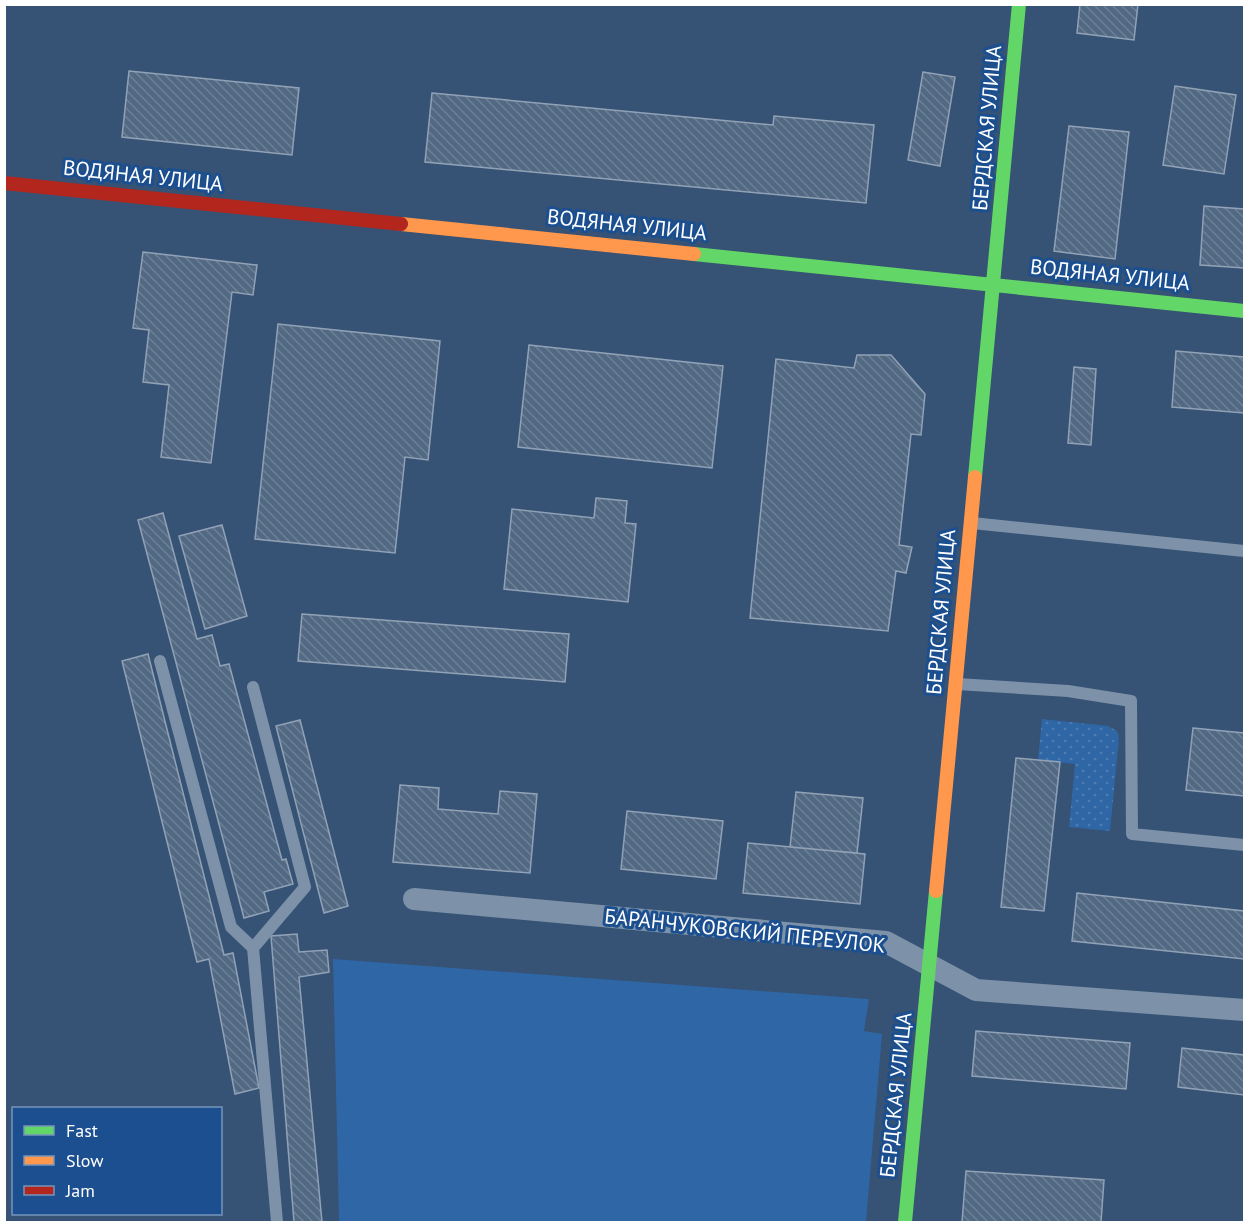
<svg xmlns="http://www.w3.org/2000/svg" width="1249" height="1227" font-family="'PT Sans',sans-serif">
  <style>
    .green { fill: #2f66a5 }
    .park { fill: url(#park-dots) }
    .building { fill: url(#building-back-hatch); stroke: #92a2b6; stroke-width: 1.5 }
    .lines { fill: none; stroke-linecap: round; stroke-linejoin: round }
    .lane { stroke: #7d92a8; stroke-width: 12 }
    .street { stroke: #7d92a8; stroke-width: 22 }
    .fast { stroke: #63d668; stroke-width: 14 }
    .slow { stroke: #ff974d; stroke-width: 14 }
    .jam { stroke: #b3261e; stroke-width: 14 }
    .labels { text-anchor: middle; stroke-width: 6; stroke-linejoin: round; paint-order: stroke }
    .street-label { font-size: 21px; fill: #fff; stroke: #1b4f8f }
  </style>
  <defs>
    <pattern id="park-dots" width="8" height="8" patternUnits="userSpaceOnUse" patternTransform="scale(1.5)"><rect width="8" height="8" fill="#2f66a5"/><path d="M2 2h.1M6 6h.1" fill="none" stroke="#4e7db2" stroke-width="1.8" stroke-linecap="round"/></pattern>
    <pattern id="building-back-hatch" width="6" height="6" patternUnits="userSpaceOnUse" patternTransform="scale(1.5)"><rect width="6" height="6" fill="#526984"/><path d="M-1 5l2 2M0 0l6 6M5-1l2 2" fill="none" stroke="#6c8096"/></pattern>
  </defs>
  <rect width="100%" height="100%" fill="#365274"/>
  <path class="green" d="M333,959L869,999L864,1031L882,1034L866,1222H339Z"/>
  <path class="park" d="M1042,719L1108,726L1117,731L1119,738L1110,831L1069,827L1075,764L1038,760Z"/>
  <path class="building" d="M1080,4H1138L1134,40L1077,33Z
    M129,71L299,88L292,155L122,137Z
    M923,72L955,77L940,166L908,160Z
    M1175,86L1236,95L1224,174L1163,165Z
    M432,93L773,125L774,116L874,125L866,203L425,162Z
    M1069,126L1129,132L1115,259L1054,251Z
    M1204,206L1244,209V268L1200,265Z
    M143,252L257,265L253,295L232,292L211,463L161,457L169,385L143,382L149,330L133,328Z
    M278,324L440,341L428,460L405,457L395,553L255,539Z
    M529,345L723,366L712,468L518,447Z
    M1176,351L1244,357V413L1172,407Z
    M857,355H891L925,394L921,435L911,434L899,545L912,547L906,573L896,571L888,631L750,618L776,359L854,368Z
    M1074,367L1096,369L1091,445L1068,443Z
    M596,498L627,501L625,523L636,524L628,602L504,589L512,509L594,518Z
    M163,513L197,639L212,635L220,666L229,664L282,860L286,859L293,884L264,892L269,911L244,918L138,520Z
    M222,525L247,616L205,629L179,536Z
    M302,614L569,634L565,682L298,661Z
    M148,654L224,955L233,953L259,1088L235,1094L209,959L197,962L122,661Z
    M300,720L348,906L324,913L276,726Z
    M1193,728L1244,733V796L1186,790Z
    M1016,758L1060,762L1044,911L1001,907Z
    M400,785L439,788L438,809L498,814L500,791L537,794L530,873L393,862Z
    M796,792L863,798L857,853L790,847Z
    M627,811L723,821L716,879L621,869Z
    M748,843L865,854L860,904L743,893Z
    M1077,893L1244,911V959L1072,941Z
    M297,934L299,952L327,950L329,972L299,977L322,1222H294L271,936Z
    M976,1031L1130,1043L1126,1089L972,1076Z
    M1182,1048L1244,1055V1095L1178,1087Z
    M966,1171L1104,1180L1101,1222H962Z"/>
  <g class="lines">
    <path class="lane" d="M972,523L1244,551
      M160,661L231,927L253,948L277,1222
      M957,684L1068,691L1131,701L1132,834L1244,845
      M253,687L305,887L253,948"/>
    <path class="street" d="M414,899L886,942L976,990L1244,1010"/>
    <path class="fast" d="M694,254L1244,311
      M975,477L1019,4
      M905,1222L936,891"/>
    <path class="slow" d="M401,224L694,254
      M936,891L975,477"/>
    <path class="jam" d="M4,183L401,224"/>
  </g>
  <g class="labels">
    <g class="street-label">
      <text transform="translate(987 128) rotate(-85)" y="7">БЕРДСКАЯ УЛИЦА</text>
      <text transform="translate(143 176) rotate(6)" y="7">ВОДЯНАЯ УЛИЦА</text>
      <text transform="translate(627 225) rotate(6)" y="7">ВОДЯНАЯ УЛИЦА</text>
      <text transform="translate(1110 275) rotate(6)" y="7">ВОДЯНАЯ УЛИЦА</text>
      <text transform="translate(941 612) rotate(-85)" y="7">БЕРДСКАЯ УЛИЦА</text>
      <text transform="translate(745 931) rotate(6)" y="7">БАРАНЧУКОВСКИЙ ПЕРЕУЛОК</text>
      <text transform="translate(896 1095) rotate(-84)" y="7">БЕРДСКАЯ УЛИЦА</text>
    </g>
  </g>
  <rect width="1249" height="1227" fill="none" stroke="#ffffff" stroke-width="12"/>
  <rect x="12" y="1107" width="210" height="108" fill="#1b4f8f" stroke="#7695bc" stroke-width="1.5"/>
  <rect x="24" y="1126" width="30" height="9" fill="#63d668" stroke="#7695bc" stroke-width="1.5"/>
  <text x="66" y="1137" font-size="18" fill="#ffffff">Fast</text>
  <rect x="24" y="1156" width="30" height="9" fill="#ff974d" stroke="#7695bc" stroke-width="1.5"/>
  <text x="66" y="1167" font-size="18" fill="#ffffff">Slow</text>
  <rect x="24" y="1186" width="30" height="9" fill="#b3261e" stroke="#7695bc" stroke-width="1.5"/>
  <text x="66" y="1197" font-size="18" fill="#ffffff">Jam</text>
</svg>
